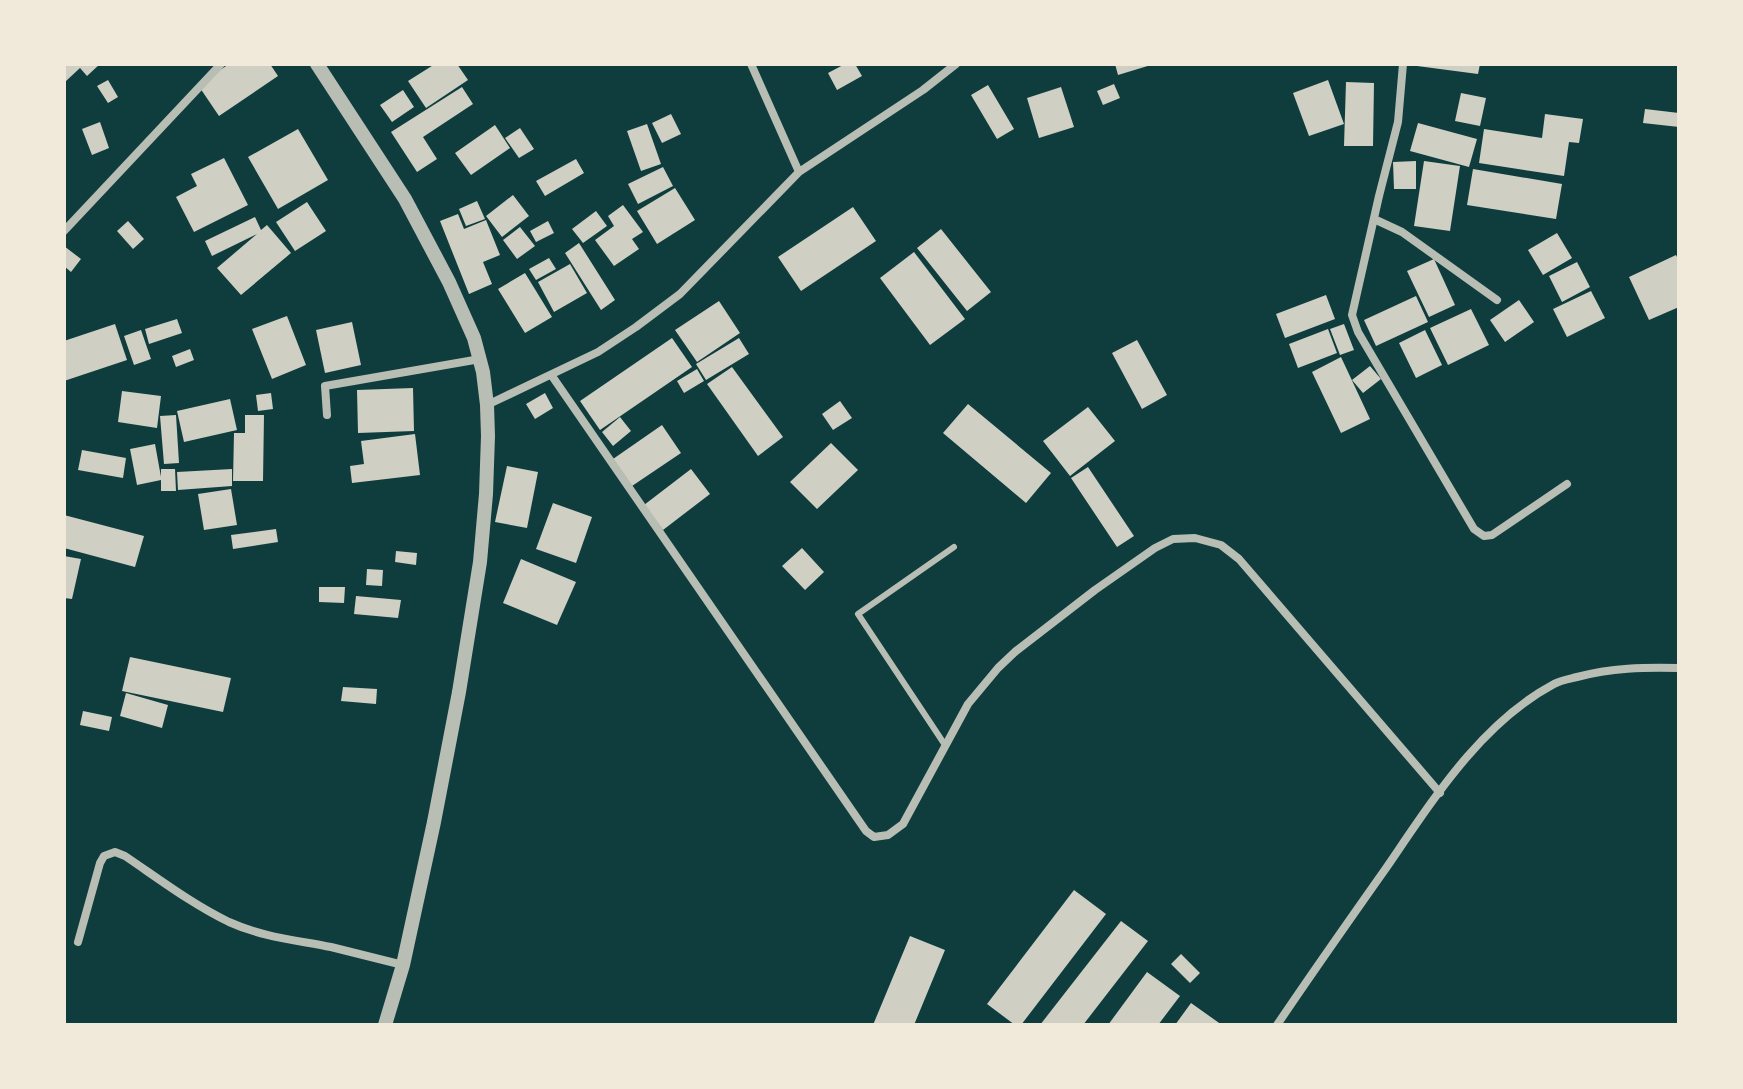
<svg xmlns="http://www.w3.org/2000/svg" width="1743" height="1089" font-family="'Roboto Serif',serif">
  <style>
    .building { fill: #cfcfc3 }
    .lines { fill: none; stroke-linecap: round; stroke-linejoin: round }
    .service { stroke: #b8beb3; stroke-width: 6 }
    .minor { stroke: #b8beb3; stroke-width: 8 }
    .tertiary { stroke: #b8beb3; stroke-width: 14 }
  </style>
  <rect width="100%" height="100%" fill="#0f3d3e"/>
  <path class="building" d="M64,64H100L87,76L80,68L66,81L64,79Z
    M229,64H270L278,76L219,116L198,85Z
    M435,64H457L468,80L426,108L408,81Z
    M845,64H855L862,76L837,90L828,73Z
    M1115,64H1151V65L1118,75Z
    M1417,64H1480L1478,74L1417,66Z
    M108,80L118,97L108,103L97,86Z
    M1328,80L1344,124L1309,136L1293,93Z
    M1346,82L1374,83L1373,146H1344Z
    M1114,84L1120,98L1103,105L1097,91Z
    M988,85L1014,129L997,139L971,95Z
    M462,87L473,104L423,137L437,159L417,172L391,132Z
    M1061,87L1074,127L1039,138L1027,98Z
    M403,90L414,107L392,122L380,105Z
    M1461,93L1486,98L1480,126L1455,121Z
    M1645,109L1679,113V127L1643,123Z
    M671,114L681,134L662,143L652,123Z
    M1545,114L1583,119L1579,143L1569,142L1564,176L1479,163L1484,129L1542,138Z
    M100,122L109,148L92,155L82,129Z
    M1418,123L1477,139L1469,167L1410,151Z
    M647,124L661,164L641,171L627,131Z
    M495,125L510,148L471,175L455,153Z
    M520,128L534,149L519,158L505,138Z
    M298,129L328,180L278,209L248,157Z
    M224,158L248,205L194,232L176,197L197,186L191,174Z
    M576,159L584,173L545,196L536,181Z
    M1416,161V189H1394L1393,162Z
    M1424,161L1460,166L1450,231L1414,226Z
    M663,167L673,186L638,204L628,184Z
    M1473,169L1562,184L1556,219L1467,205Z
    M675,188L695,220L657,244L637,211Z
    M513,195L529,216L502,237L486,216Z
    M477,201L485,219L466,226L459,209Z
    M307,202L326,231L295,251L276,222Z
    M623,205L643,232L632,239L639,249L614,266L595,240L614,226L608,216Z
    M853,207L876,241L801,291L778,257Z
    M596,211L607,226L583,243L572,229Z
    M458,214L464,229L486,220L500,255L483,262L492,284L469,294L440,221Z
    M255,217L261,230L267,225L291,253L241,295L217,268L257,234L212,256L205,241Z
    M128,221L144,239L133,249L117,231Z
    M548,221L554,233L536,242L530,231Z
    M520,227L535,246L517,259L503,240Z
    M941,229L991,292L967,311L917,248Z
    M1557,233L1572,258L1543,275L1528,250Z
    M579,243L615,300L601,310L565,253Z
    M64,246L81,259L71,272L64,266Z
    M914,252L965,319L930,345L880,278Z
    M1676,255L1679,261V307L1649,320L1629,277Z
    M549,258L556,269L536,280L529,269Z
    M1434,259L1455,305L1429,317L1407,271Z
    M1577,262L1590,287L1562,302L1549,276Z
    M570,264L587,293L554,312L538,282Z
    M525,273L552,317L525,333L498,289Z
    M1591,291L1605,318L1567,337L1553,309Z
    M1326,295L1335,319L1285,338L1276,314Z
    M1416,296L1428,322L1376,346L1364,320Z
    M1519,300L1534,322L1505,342L1490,320Z
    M719,301L740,333L697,362L675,330Z
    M1471,309L1489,345L1448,365L1430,328Z
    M287,316L306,365L272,379L252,329Z
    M177,319L182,333L149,344L145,329Z
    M352,322L361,365L325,373L316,330Z
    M115,324L127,360L64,381V341Z
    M1344,324L1354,350L1340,355L1330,329Z
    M1328,329L1337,353L1298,368L1289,344Z
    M141,330L151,359L134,365L124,336Z
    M1425,330L1442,365L1416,378L1399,343Z
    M672,338L692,367L600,430L580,401Z
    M739,338L749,354L706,380L696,364Z
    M1137,340L1167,395L1142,409L1112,353Z
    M190,349L194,360L176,367L172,356Z
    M1341,357L1370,419L1341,433L1312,372Z
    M1370,366L1381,379L1363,393L1352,380Z
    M732,367L783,437L758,456L707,384Z
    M697,369L704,381L684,393L677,381Z
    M413,388L414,431L358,433L357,390Z
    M122,391L161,396L157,428L118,422Z
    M271,393L273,409L258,411L256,395Z
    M545,393L553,408L535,419L526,404Z
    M230,399L237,430L184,442L177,411Z
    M840,401L852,418L833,430L822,414Z
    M968,404L1051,473L1026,503L943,433Z
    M1088,407L1115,441L1070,476L1043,441Z
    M176,415L179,463L164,464L160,416Z
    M245,415H264L263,481H233L234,433H245Z
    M620,417L631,431L613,446L602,432Z
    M662,425L681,453L632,486L613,459Z
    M415,434L420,475L352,483L350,466L364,464L361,441Z
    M831,443L858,470L817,509L790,482Z
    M155,444L161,477V469H175L176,491H161V480L137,485L130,449Z
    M82,450L126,458L123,478L78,470Z
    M507,466L538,472L527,528L495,522Z
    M1088,467L1134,536L1117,547L1071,478Z
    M232,469V486L178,490L177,472Z
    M691,469L710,494L663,530L644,505Z
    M231,489L237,525L204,530L198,494Z
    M553,503L592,517L576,563L536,549Z
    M64,515L144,536L135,567L64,548Z
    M276,529L278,542L233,549L231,535Z
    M802,548L824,572L805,590L782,566Z
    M396,551L417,553L416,565L395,562Z
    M64,556L81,559L72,599L64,598Z
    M521,559L576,582L557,625L503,603Z
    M367,569L383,570L382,586L366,585Z
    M319,587H345L344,603L319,602Z
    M356,596L401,600L398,618L354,614Z
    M130,657L231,678L223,712L122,691Z
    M343,687L377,689L376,704L341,701Z
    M126,693L168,705L162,728L120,716Z
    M83,711L112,717L109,731L80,725Z
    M1074,890L1106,914L1021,1025H1015L987,1004Z
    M1121,921L1148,941L1083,1025H1040Z
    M910,936L945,950L914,1025H873Z
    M1181,954L1200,973L1190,983L1171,964Z
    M1147,972L1180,996L1158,1025H1108Z
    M1191,1003L1222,1025H1175Z"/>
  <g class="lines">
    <path class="service" d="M945,745L858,614L954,547"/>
    <path class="minor" d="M751,64L799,172
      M1403,64L1398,122L1379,196L1352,315L1358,332L1474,529L1484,536L1492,535L1567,484
      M1374,219L1402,232L1497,300
      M64,231L221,64
      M552,376L866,831L874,837L888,835L903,824L968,704L998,668L1016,651L1095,590L1155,548L1173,539L1195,538L1221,545L1239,559L1440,793
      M487,405L598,352L636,327L680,294L799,172L923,90L956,64
      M327,415L325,386L480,359
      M78,942L100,863L104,856L115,852L125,856C159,879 192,904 229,922C262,937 296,940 331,947C355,953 379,959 403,965
      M1277,1025C1312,973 1348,922 1384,871C1431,803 1479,724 1554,684C1561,680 1569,679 1577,677C1611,668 1644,667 1679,668"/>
    <path class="tertiary" d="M317,64L405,199L449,282L474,338L483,372L487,405L488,436L486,494L480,562L459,692L434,822L403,965L385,1025"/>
  </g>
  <rect width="1743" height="1089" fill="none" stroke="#f1e9da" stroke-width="132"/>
</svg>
